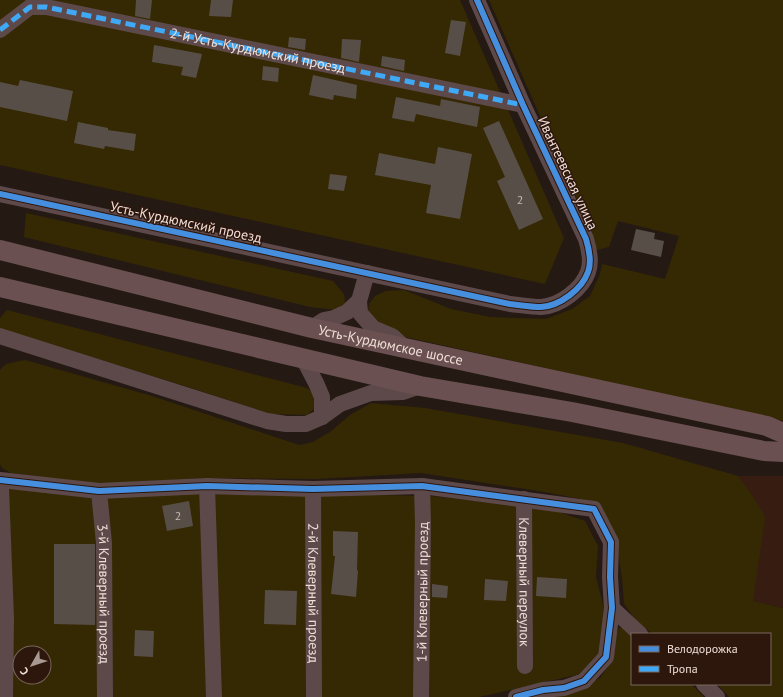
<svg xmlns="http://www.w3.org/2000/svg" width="783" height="697" font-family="'PT Sans',sans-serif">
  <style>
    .built { fill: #371c11 }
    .green { fill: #352903; fill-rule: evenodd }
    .building { fill: #584e48 }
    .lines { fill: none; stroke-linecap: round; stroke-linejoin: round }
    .minor { stroke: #5d494a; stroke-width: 16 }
    .major { stroke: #6a5050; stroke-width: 20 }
    .quiet { stroke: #3fa9f5; stroke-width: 5; stroke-dasharray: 10 5; stroke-linecap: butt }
    .cycleway-casing { stroke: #2d160c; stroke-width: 8 }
    .cycleway { stroke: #468fdf; stroke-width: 6 }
    .labels { text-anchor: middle; stroke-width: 3; stroke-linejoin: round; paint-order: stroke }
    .number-label { font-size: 12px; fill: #c9bab3 }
    .street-label { font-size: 14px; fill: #efded7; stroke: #2d160c }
  </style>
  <rect width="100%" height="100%" fill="#251914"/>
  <path class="built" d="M738,476H783V608L753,601Z"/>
  <path class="green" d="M0,0H460L564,238L545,284L0,165Z
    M489,0H783V421L410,338L394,334L375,323L368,313L369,304L375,296L386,291L404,290L451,309L490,317L546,319L572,309L590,296L600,274L602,264L665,279L679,236L618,221L609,247L597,250L592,234Z
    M26,213L333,281L344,294L345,302L337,310L310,307L24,237Z
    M7,310L307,388L314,394V409L307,415L271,414L182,385L0,329V318Z
    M25,360L152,396L299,445L313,442L330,432L350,415L371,403L425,408L623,443L738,476L752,495L765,517L753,601L783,608V697H729L717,684H770V634H653L638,623L624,604L622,578L616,539L596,502L545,492L421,473L316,479L205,478L99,484L11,473L2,468L0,464V370L6,364Z
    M0,488L431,496L550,509L585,521L598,546L596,577L604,608L601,651L580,674L479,697H0ZM20,653H44V677H20Z
    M619,628H626L632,634V684H691L704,697H551L587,686L600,678L613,660L615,636Z"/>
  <path class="building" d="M136,0H152L150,19L135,16Z
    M211,0H233L231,17L209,16Z
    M451,20L466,22L460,56L445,53Z
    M289,37L306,39L305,50L288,47Z
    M342,39L361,40L359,62L341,58Z
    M154,45L202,54L196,78L181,75L183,67L152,62Z
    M382,56L405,60L404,71L381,66Z
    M263,66L279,68L278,82L262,80Z
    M313,75L357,85L356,99L334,95L333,100L309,95Z
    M20,80L73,91L67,121L0,107V82L18,86Z
    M396,97L440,106L441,99L480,107L477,127L416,114L414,122L392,118Z
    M499,121L543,219L519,230L497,181L505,177L483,128Z
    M78,122L108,128V130L136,134L134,151L105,146L104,149L74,143Z
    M438,147L472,154L460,219L426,213L431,185L375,175L379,153L435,164Z
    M330,174L347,176L344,191L328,189Z
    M636,229L655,233L654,239L664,241L661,257L631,250Z
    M189,501L193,526L167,531L162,506Z
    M333,531L358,532L357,570L358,571L356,597L331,594L335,556H333Z
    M54,544H95V625L54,624Z
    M537,577L567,579L566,598L536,596Z
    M485,579L508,581L506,601L484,600Z
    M432,584L448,586L447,598L432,597Z
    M265,590L297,591L296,625L264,624Z
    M135,630L154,631L153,657L134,656Z"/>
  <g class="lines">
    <g class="minor">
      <path id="s1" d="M0,30L30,7H46L523,105"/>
      <path d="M0,194L510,304C520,305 531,307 541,307C560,306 582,289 588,272C592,262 589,249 586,239L523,105L477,0"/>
      <path d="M367,273L359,301L360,313L373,328L392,336L404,347"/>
      <path d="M312,328L324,320L334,318L347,312L359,301"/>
      <path d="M0,336L267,421L286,424H306L322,417L340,404L371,393L403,392L420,386"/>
      <path d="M303,358L316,383L322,397V417"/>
      <path d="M0,480L99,491L207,486L313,489L422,486L594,509L611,542L610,577L612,608L606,657L584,681L564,688L543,690L516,697"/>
      <path d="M0,486L1,488L6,618L5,697"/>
      <path d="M207,486L214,697"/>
      <path id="s2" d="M313,489L314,697"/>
      <path id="s3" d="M99,491L104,543L105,697"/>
      <path id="s4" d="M524,499L525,666"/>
      <path d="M612,608L640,634"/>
      <path d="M704,684L717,697"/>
      <path id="s5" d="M421,697L423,523L422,486"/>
    </g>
    <g class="major">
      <path id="s6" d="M0,250L312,328L767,426L783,433"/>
      <path d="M0,287L420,386L572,412L764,451L783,452"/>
    </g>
    <path class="quiet" d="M0,30L30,7H46L523,105"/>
    <g class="cycleway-casing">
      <path id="cycleway" d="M0,194L510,304C520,305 531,307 541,307C560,306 582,289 588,272C592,262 589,249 586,239L523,105L477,0
        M0,480L99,491L207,486L313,489L422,486L594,509L611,542L610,577L612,608L606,657L584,681L564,688L543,690L516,697"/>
    </g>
    <use href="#cycleway" class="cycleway"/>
  </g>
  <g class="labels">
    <g class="number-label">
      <text x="520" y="204">2</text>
      <text x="178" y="520">2</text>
    </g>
    <g class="street-label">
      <text dy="5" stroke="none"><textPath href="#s1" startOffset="270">2-й Усть-Курдюмский проезд</textPath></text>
      <text transform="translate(568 173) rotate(65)" y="5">Ивантеевская улица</text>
      <text transform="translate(186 222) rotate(12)" y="5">Усть-Курдюмский проезд</text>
      <text dy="5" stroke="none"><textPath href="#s6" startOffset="402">Усть-Курдюмское шоссе</textPath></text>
      <text dy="5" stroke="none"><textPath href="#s4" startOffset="83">Клеверный переулок</textPath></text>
      <text dy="5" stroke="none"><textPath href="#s5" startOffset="105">1-й Клеверный проезд</textPath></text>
      <text dy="5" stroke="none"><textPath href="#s2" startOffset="104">2-й Клеверный проезд</textPath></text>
      <text dy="5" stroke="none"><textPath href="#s3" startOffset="103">3-й Клеверный проезд</textPath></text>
    </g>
  </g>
  <rect x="631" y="633" width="140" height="52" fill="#2d160c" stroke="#7b665d"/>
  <rect x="639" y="646" width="20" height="6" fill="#468fdf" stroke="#7b665d"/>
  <text x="667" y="653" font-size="12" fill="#efded7">Велодорожка</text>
  <rect x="639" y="666" width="20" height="6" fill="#3fa9f5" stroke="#7b665d"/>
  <text x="667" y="673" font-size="12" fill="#efded7">Тропа</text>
  <g transform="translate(32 665) rotate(231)"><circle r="19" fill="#2d160c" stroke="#7b665d"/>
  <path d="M0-3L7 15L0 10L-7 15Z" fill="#a89993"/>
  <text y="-6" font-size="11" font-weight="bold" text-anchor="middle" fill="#efded7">С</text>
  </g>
</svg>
